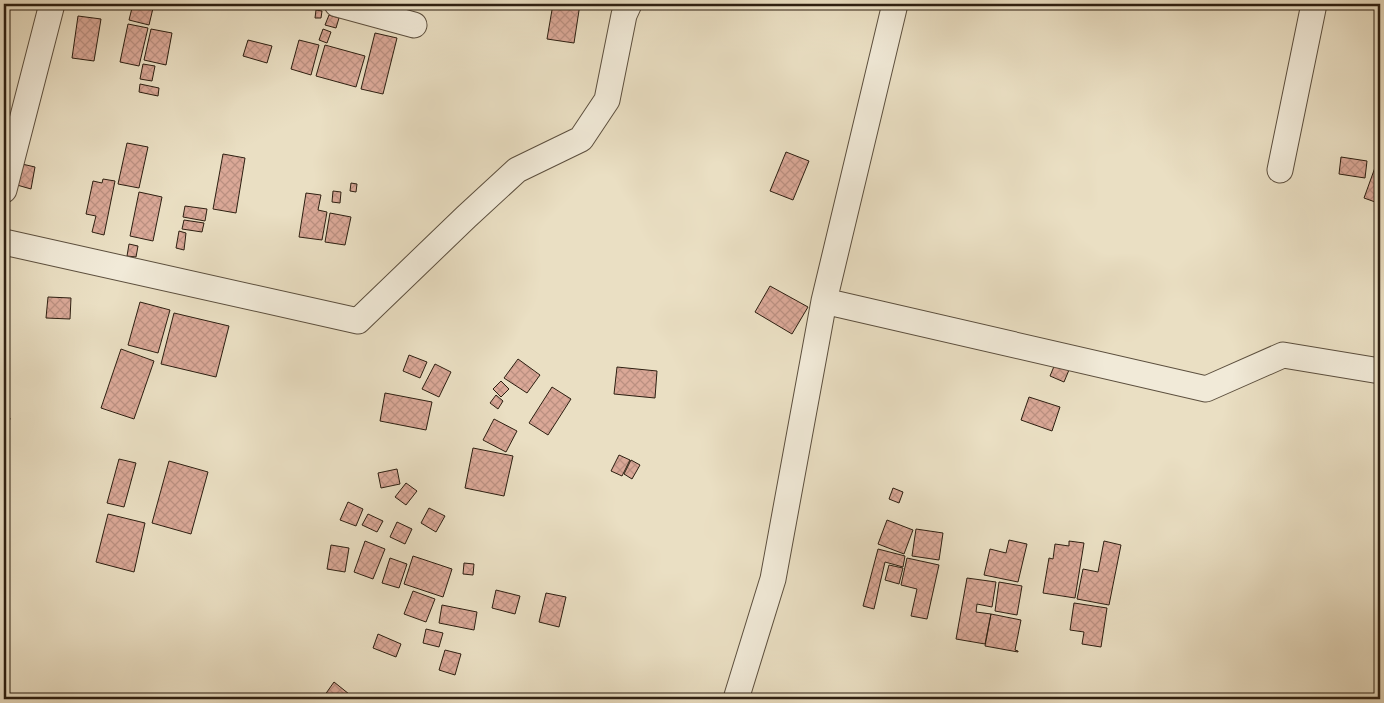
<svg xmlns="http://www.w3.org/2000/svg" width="1384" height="703" font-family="'Gentium Book Plus',serif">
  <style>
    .building { fill: url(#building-cross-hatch); stroke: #2d1f11 }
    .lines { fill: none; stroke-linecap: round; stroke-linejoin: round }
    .street-casing { stroke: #5c4f3e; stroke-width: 27 }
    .street { stroke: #f1ead8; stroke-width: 25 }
  </style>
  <defs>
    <pattern id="building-cross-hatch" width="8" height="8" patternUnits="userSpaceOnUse" patternTransform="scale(1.25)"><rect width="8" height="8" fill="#daa897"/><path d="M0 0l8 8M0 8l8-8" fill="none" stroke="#bb9081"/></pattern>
  </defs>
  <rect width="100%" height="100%" fill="#eadfc3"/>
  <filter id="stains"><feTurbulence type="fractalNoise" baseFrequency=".004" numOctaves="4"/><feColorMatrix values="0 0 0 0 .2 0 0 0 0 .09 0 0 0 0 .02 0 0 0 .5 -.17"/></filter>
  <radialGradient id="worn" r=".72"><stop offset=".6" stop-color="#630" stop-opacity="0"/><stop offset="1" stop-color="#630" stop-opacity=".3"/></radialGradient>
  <path class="building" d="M133,4H154L149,25L129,20Z
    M553,4H580L574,43L547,39Z
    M316,10L322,11L321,18H315Z
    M329,15L339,18L336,28L325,25Z
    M78,16L101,19L94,61L72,58Z
    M128,24L148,28L139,66L120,62Z
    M151,29L172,33L166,65L144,60Z
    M323,29L331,32L327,43L319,40Z
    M375,33L397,38L383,94L361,89Z
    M248,40L272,46L267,63L243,56Z
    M299,40L319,45L311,75L291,69Z
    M325,45L365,56L356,87L316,76Z
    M143,64L155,66L152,81L140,79Z
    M140,84L159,88L158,96L139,92Z
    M127,143L148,147L139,188L118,184Z
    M786,152L809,161L793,200L770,191Z
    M223,154L245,158L236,213L213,209Z
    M1341,157L1367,161L1365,178L1339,174Z
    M1377,162L1380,163V198L1378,203L1364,198Z
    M22,164L35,167L31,189L17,185Z
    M103,179L115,181L104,235L92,232L96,216L86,214L93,181L102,183Z
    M351,183L357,184L356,192L350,191Z
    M333,191L341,192L340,203L332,202Z
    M139,192L162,197L153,241L130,236Z
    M306,193L321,195L318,210L327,212L322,240L299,237Z
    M185,206L207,209L205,221L183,217Z
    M330,213L351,217L345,245L325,242Z
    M184,220L204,223L202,232L182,229Z
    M179,231L186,233L184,250L176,248Z
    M129,244L138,246L136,257L127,256Z
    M770,286L808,307L792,334L755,312Z
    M48,297L71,298L70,319L46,318Z
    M140,302L170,310L158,353L128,345Z
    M174,313L229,326L216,377L161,364Z
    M121,349L154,361L134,419L101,408Z
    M409,355L427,362L420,378L403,371Z
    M518,359L540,375L527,393L504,378Z
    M435,364L451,372L439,397L422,389Z
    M1055,364L1069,370L1064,382L1050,376Z
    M617,367L657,371L655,398L614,394Z
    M501,381L509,389L501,397L493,389Z
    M552,387L571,399L548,435L529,423Z
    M385,393L432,402L426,430L380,421Z
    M496,395L503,401L498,409L490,403Z
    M1029,397L1060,407L1052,431L1021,420Z
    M4,417L10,418L5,444H4Z
    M494,419L517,431L506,452L483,440Z
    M473,448L513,456L504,496L465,488Z
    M619,455L630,460L622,476L611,471Z
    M119,459L136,463L124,507L107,503Z
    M631,460L640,465L632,479L624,474Z
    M169,461L208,472L191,534L152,523Z
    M397,469L400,484L381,488L378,473Z
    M406,483L417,491L406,505L395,497Z
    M893,488L903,492L899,503L889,499Z
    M348,502L363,509L356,526L340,520Z
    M429,508L445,516L436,532L421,523Z
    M108,514L145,523L134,572L96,562Z
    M368,514L383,521L377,532L362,525Z
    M887,520L913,530L904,554L878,544Z
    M397,522L412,529L405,544L390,537Z
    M916,529L943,533L939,560L912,556Z
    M1009,540L1027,544L1018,582L984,575L990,549L1006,553Z
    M365,541L385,549L373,579L354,572Z
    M1069,541L1084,543L1075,598L1043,593L1049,558L1053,559L1055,544L1069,546Z
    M1104,541L1121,545L1109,605L1077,599L1083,569L1098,572Z
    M331,545L349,548L345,572L327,569Z
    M878,549L905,556L903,567L885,562L874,609L863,606Z
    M413,556L452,569L443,597L404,584Z
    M390,558L407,564L399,588L382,583Z
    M907,558L939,565L927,619L911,616L917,589L901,585Z
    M464,563L474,564L473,575L463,574Z
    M889,565L903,568L899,584L885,580Z
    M967,578L996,582L992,607L977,604L976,612L991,614L985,644L956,639Z
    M999,582L1022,586L1017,615L995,611Z
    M496,590L520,596L515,614L492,608Z
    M413,591L435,599L426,622L404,614Z
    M546,593L566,597L559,627L539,622Z
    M1074,603L1107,608L1101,647L1082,644L1084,632L1070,630Z
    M442,605L477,612L474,630L439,623Z
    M991,614L1021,620L1015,650L1018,651V652L985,646Z
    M426,629L443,633L439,647L423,643Z
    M378,634L401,644L396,657L373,648Z
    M445,650L461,654L455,675L439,670Z
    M334,682L349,694L345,699H322Z
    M799,694L831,699H798Z"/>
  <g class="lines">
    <g class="street-casing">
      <path id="street" d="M337,4L414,25
        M1280,170L1314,4
        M4,190L52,4
        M4,242L358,321L466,217L517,170L581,139L607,100L624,15L629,4
        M824,301L1206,389L1283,355L1380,371
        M736,699L773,579L824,301L895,4"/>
    </g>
    <use href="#street" class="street"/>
  </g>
  <rect width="1384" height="703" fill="none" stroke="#eadfc3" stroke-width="20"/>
  <rect x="5" y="5" width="1374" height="693" fill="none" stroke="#2d1f11" stroke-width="2.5"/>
  <rect x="10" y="10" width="1364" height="683" fill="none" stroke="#2d1f11"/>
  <rect width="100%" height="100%" filter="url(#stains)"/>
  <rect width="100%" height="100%" fill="url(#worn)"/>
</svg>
